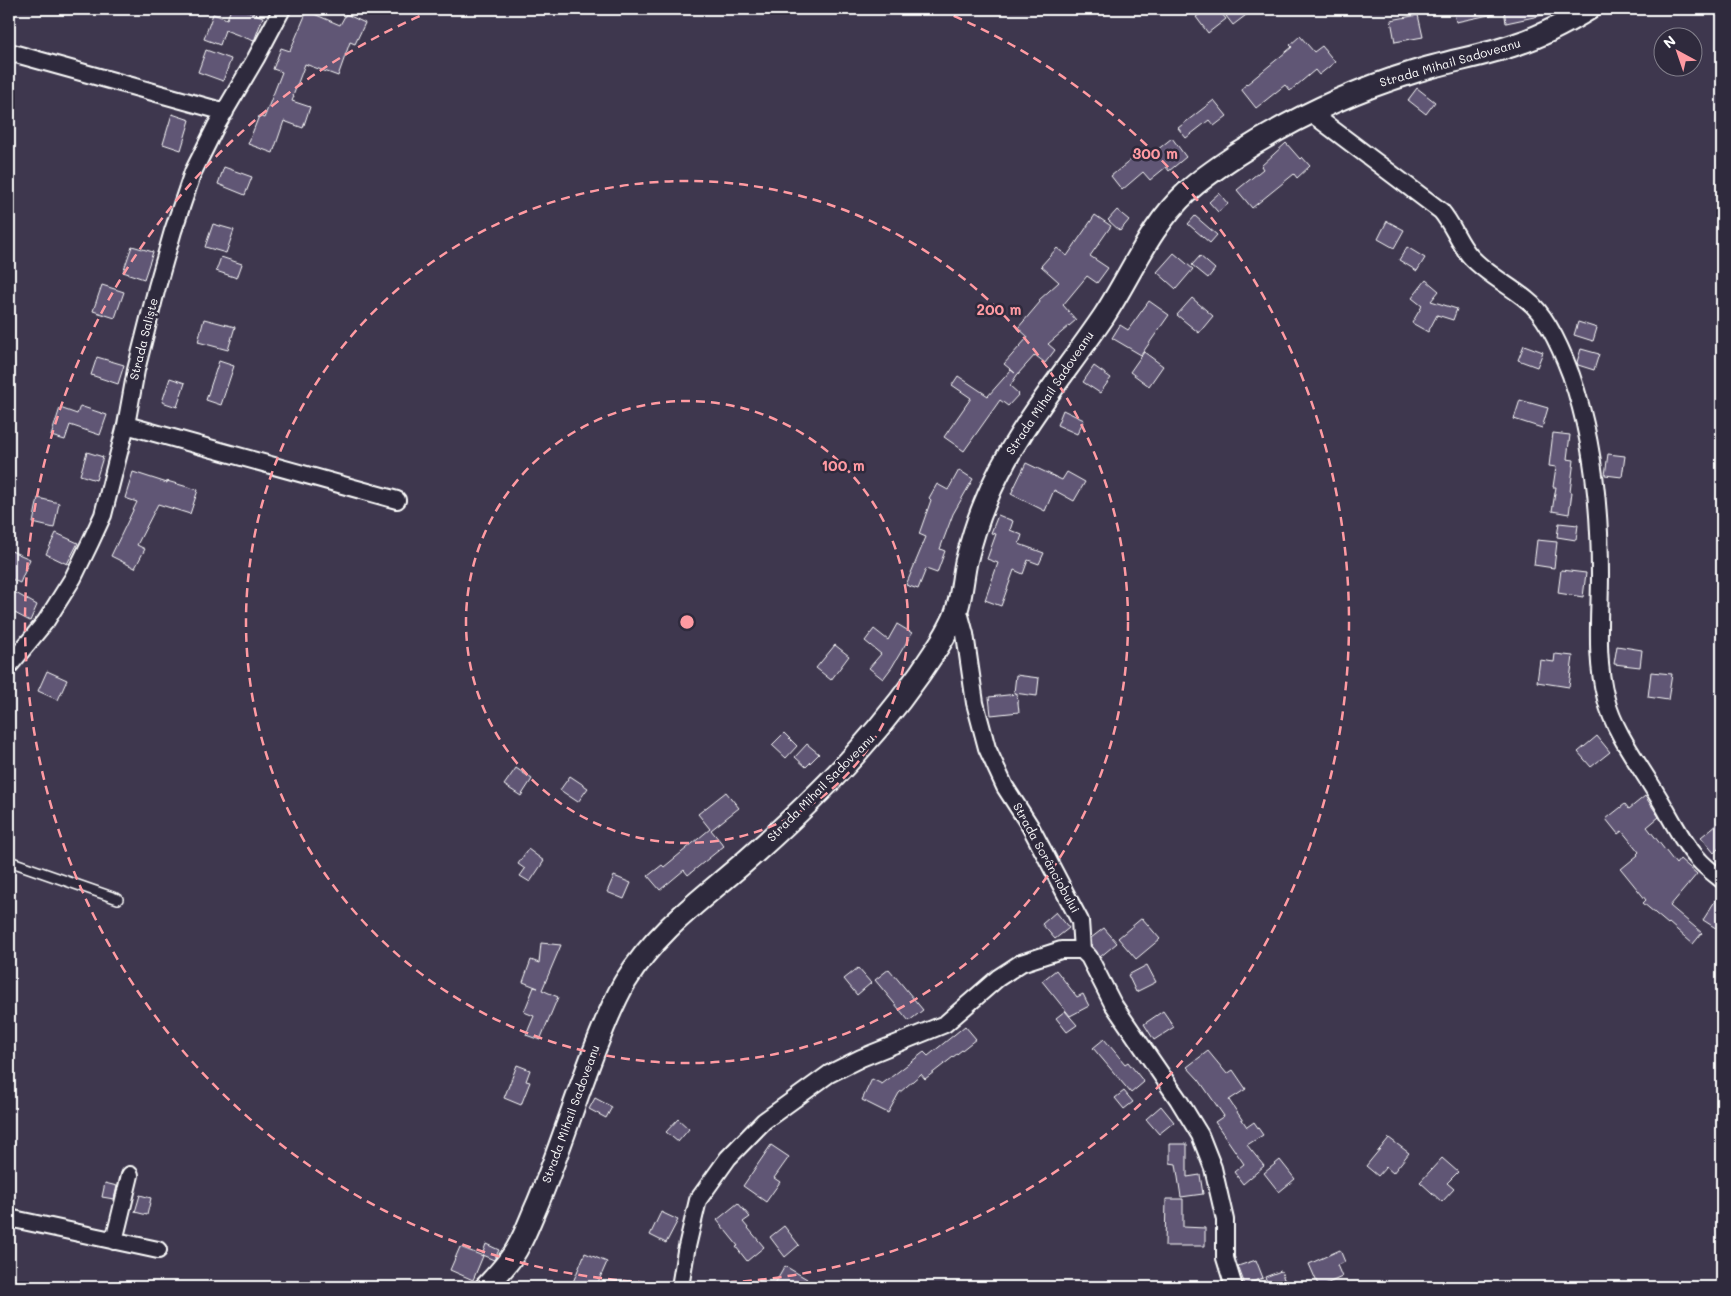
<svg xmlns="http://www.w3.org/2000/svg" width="1731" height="1296" font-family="Mali,sans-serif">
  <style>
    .building { fill: #605674; stroke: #fff }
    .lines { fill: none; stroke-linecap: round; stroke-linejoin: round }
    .service-casing { stroke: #fff; stroke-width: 12 }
    .minor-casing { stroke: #fff; stroke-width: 20 }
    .tertiary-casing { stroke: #fff; stroke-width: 25 }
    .service { stroke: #2f2a3d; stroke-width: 9 }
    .minor { stroke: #2f2a3d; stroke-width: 16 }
    .tertiary { stroke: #2f2a3d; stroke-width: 21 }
    .ring { fill: none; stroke: #ff9aa2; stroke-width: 2.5; stroke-dasharray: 9 6 }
    .labels { text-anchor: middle; stroke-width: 5; stroke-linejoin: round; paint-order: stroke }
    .street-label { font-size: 12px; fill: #fff; stroke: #2f2a3d }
    .centre { fill: #ff9aa2; stroke: #2f2a3d; stroke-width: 2.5 }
    .ring-label { font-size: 15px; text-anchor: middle; font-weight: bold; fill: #ff9aa2; stroke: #2f2a3d; stroke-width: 5; stroke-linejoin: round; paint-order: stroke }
  </style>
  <rect width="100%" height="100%" fill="#3e374e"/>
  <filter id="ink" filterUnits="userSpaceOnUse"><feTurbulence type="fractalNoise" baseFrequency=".02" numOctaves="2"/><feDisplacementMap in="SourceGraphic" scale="10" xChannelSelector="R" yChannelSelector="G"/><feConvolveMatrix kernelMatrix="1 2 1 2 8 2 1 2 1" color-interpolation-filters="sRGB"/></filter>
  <g filter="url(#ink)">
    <path class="building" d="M231,9H242L263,17L254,41L225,30L220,45L204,39L213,14L227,19Z
      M1206,9H1218L1226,19L1208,33L1196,17Z
      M1235,9H1254L1233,25L1226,16Z
      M1453,9H1493L1494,14L1456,22Z
      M1504,9H1548V14L1506,23Z
      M307,11L340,25L346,14L365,23L355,44L350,42L338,76L305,64L293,96H294L292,101L310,107L303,128L284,121L273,153L248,144L259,116L264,118L282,72L273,69L281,48L290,51Z
      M1418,15L1423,37L1395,42L1391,20Z
      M1300,36L1314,52L1322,46L1335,62L1319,75L1315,70L1290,91L1285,85L1256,108L1241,89L1292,47L1290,45Z
      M206,50L231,59L223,81L198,72Z
      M1417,88L1435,102L1426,114L1408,100Z
      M1214,100L1227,116L1214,126L1209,120L1186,138L1178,128Z
      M172,114L190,120L181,150L163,144Z
      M1172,138L1186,157L1169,171L1166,167L1150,180L1143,172L1122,190L1111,176L1146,148L1152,154Z
      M1286,143L1300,159L1302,157L1310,166L1297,178L1294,174L1252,208L1237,190L1263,169L1261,166Z
      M224,167L252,177L245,195L218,184Z
      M1219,193L1228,204L1218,212L1209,202Z
      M1117,210L1129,220L1120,231L1108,220Z
      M1095,215L1111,226L1090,256L1108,268L1097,283L1087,276L1063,305L1076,320L1048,344L1055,350L1045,363L1035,355L1017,375L1010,386L1019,394L1008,406L1000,400L964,451L944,437L971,398L952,385L958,376L988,396L1011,370L1015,373L1004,364L1028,337L1018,328L1040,302L1039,300L1059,282L1041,266L1057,248L1067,256Z
      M1195,216L1217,235L1210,243L1188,224Z
      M1387,221L1404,230L1394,248L1378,239Z
      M213,224L234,230L226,253L205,247Z
      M132,246L153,252L144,279L123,272Z
      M1407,247L1425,258L1417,271L1399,260Z
      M1174,253L1193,269L1176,289L1157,272Z
      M1200,256L1215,269L1208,278L1192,265Z
      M221,257L242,264L237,278L216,271Z
      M1426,280L1439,291L1431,301L1457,309L1453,320L1437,315L1428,332L1412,323L1422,306L1412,298Z
      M102,285L124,292L115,318L93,311Z
      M1192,298L1213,316L1199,333L1177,315Z
      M1149,301L1169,315L1141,355L1112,338L1120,325L1128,330Z
      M204,319L235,327L228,350L198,342Z
      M1578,322L1597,328L1593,341L1574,335Z
      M1524,345L1543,352L1537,367L1518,360Z
      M1581,349L1599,354L1594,370L1578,365L1577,362Z
      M1144,352L1163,366L1149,386L1130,372Z
      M97,357L124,365L118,384L91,375Z
      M219,361L234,366L221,405L206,400Z
      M1094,366L1111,378L1100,393L1083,382Z
      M170,378L185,383L177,407L162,402Z
      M1520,400L1548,408L1542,428L1514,419Z
      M80,406L107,415L100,435L70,425L65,440L51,436L60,408L77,414Z
      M1063,410L1084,420L1077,434L1057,425Z
      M1553,433L1570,435L1567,459L1574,460L1570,492H1572L1569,514L1552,511L1556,487H1553L1556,467L1549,466Z
      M87,452L103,457L96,480L80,475Z
      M1608,454L1625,456L1622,477L1605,475Z
      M1026,463L1062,480L1067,472L1085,482L1074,501L1054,490L1045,511L1011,494Z
      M959,470L973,479L953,514L940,549L945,551L937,573L926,569L918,589L906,585L926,537L919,534L931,500L929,498L937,484L948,490Z
      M133,472L167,483V481L198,490L190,514L158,504L137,545L145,549L135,568L111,556L137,502L125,498Z
      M38,498L59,503L54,528L33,523Z
      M998,515L1013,521L1010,530L1022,535L1019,544L1044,553L1039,564L1028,560L1023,574L1014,570L1001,606L985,600L998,563L987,559L996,534L991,533Z
      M1559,523L1578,525L1576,540L1557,537Z
      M56,533L78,543L67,564L46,554Z
      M1537,540L1557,542L1554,568L1534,565Z
      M9,550L30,559L20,583L9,578Z
      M1561,570L1586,573L1583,597L1558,593Z
      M14,592L37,605L30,621L9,610V601Z
      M897,624L912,633L892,667L883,679L869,668L881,654L865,641L874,629L888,640Z
      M835,645L849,656L831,680L816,668Z
      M1617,646L1642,650L1640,667L1614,664Z
      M1555,654L1573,656L1569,687L1537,682L1540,660L1554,662Z
      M47,671L67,680L58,700L38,691Z
      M1651,672L1672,674L1668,700L1648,697Z
      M1016,675L1039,678L1037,696L1014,693Z
      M1017,694L1019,712L991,715L989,697Z
      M784,733L797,746L786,758L772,745Z
      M1597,736L1610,752L1591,767L1578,752Z
      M807,744L819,754L806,767L795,757Z
      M516,768L532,779L521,796L504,785Z
      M570,776L588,788L578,802L560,790Z
      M726,792L739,808L711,830L724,846L688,875L684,870L660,890L648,876L662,865L664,867L710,829L698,814Z
      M1645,796L1659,817L1647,827L1676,864L1680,859L1697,874L1670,906L1702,933L1693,944L1669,923L1668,924L1643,903L1646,900L1621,869L1638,855L1637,854L1639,852L1622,831L1618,834L1606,819L1625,804L1629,809Z
      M1722,820V845L1714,853L1701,837Z
      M528,849L544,861L530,882L520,876L525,869L518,864Z
      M614,876L631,883L624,899L607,892Z
      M1722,890V932L1703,920Z
      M1056,912L1069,928L1055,939L1042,924Z
      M1142,918L1160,939L1136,959L1118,938Z
      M1104,928L1117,943L1100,957L1092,946L1091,938Z
      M541,943L561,945L542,990L558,997L540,1040L526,1035L534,1016L524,1012L534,987L538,988L523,982L531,960L539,963Z
      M1147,965L1156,982L1136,992L1128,975Z
      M858,968L871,983L857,995L844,979Z
      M889,969L923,1010L909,1021L875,980Z
      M1056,970L1077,997L1083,994L1089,1006L1070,1016L1042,981Z
      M1065,1011L1077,1025L1067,1032L1056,1018Z
      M1163,1011L1174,1027L1154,1040L1144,1024Z
      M965,1026L976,1039L925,1079L921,1074L899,1093L888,1113L862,1100L872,1079L882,1084L924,1052L928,1056Z
      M1104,1039L1125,1064L1128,1062L1144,1082L1131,1093L1093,1048Z
      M1208,1051L1227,1074L1233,1070L1246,1089L1229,1100L1247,1127L1254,1122L1263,1135L1247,1145L1264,1166L1243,1184L1234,1172L1244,1164L1215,1122L1224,1116L1199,1080L1187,1067Z
      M517,1065L530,1070L526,1081L530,1082L521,1105L504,1098Z
      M1124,1091L1133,1102L1124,1109L1115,1098Z
      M595,1098L612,1107L606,1118L589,1109Z
      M1161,1106L1174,1122L1159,1134L1146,1119Z
      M678,1119L689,1129L678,1142L666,1132Z
      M1389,1138L1409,1153L1393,1173L1386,1167L1378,1176L1366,1166Z
      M1170,1144H1187V1177L1200,1175L1203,1194L1181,1197L1176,1164L1170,1163Z
      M771,1145L789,1157L774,1178L780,1182L766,1202L743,1186Z
      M1442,1158L1458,1172L1447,1183L1454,1189L1442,1202L1420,1182Z
      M1280,1160L1295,1179L1279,1192L1264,1173Z
      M105,1183L117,1186L114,1199L102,1197Z
      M140,1195L151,1198L147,1215L135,1212Z
      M1166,1199H1183V1227L1205,1228V1246H1165Z
      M738,1203L750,1217L743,1222L764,1247L747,1261L736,1247L738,1246L717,1220Z
      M661,1212L678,1220L666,1243L650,1235Z
      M784,1226L799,1245L785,1257L770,1237Z
      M486,1244L499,1250L494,1260L482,1255Z
      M460,1247L483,1256L473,1280L450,1270Z
      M1340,1250L1345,1262L1337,1265L1342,1277L1319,1287L1309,1264Z
      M585,1253L607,1262L596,1287H571Z
      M1256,1260L1263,1278L1245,1285L1238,1266Z
      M785,1266L807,1279L802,1287H773Z
      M1281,1271L1287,1287H1269L1265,1277Z"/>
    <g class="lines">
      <g class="service-casing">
        <path id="service" d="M9,861L118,899"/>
      </g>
      <g class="minor-casing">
        <path id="minor" d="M9,52L225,112
          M1311,113L1441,211C1453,225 1458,242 1470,256C1486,274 1509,285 1527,300C1547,315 1562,351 1571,375C1593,438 1600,508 1600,574C1600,616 1595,658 1606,699C1614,732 1639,764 1656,793C1670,815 1681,841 1699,860C1706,868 1715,874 1722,880
          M126,425L397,500
          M958,608L965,634L975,703L987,748L1005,787L1030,826L1080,921L1082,950L1089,957L1113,1004L1178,1099L1200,1135L1213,1168L1225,1220V1258L1234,1287
          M9,666L46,621L73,578L90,543L103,515L126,425L136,370L157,287L173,231L193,172L216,126L256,58L282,9
          M9,1218L158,1250
          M114,1241L130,1175
          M680,1287L686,1251L698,1200L728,1158L764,1121L829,1074L861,1058L945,1024L998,978L1021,963L1061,950H1082"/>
      </g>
      <g class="tertiary-casing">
        <path id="tertiary" d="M486,1287C498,1274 511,1261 519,1245C526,1233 531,1218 537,1205C559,1153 575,1099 596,1046C605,1024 613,1002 625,982C660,925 709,895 757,851C827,788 888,725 939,645C946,634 955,619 958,606C962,592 963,576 966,562C971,542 977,522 985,503C1013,433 1062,378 1104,316C1132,273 1149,227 1188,191C1203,177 1220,166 1238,154C1292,119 1352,91 1414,72C1448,61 1484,56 1517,44C1542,36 1566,23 1589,9"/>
      </g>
      <use href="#service" class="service"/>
      <use href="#minor" class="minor"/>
      <use href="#tertiary" class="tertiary"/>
    </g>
  </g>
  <g class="ring">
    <circle cx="687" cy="622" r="221"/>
    <circle cx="687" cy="622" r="441"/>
    <path d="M940 10A662 662 0 1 1 434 10"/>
  </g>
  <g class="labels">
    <g class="street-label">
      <text transform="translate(1450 63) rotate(-16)" y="4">Strada Mihail Sadoveanu</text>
      <text transform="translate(144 339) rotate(-76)" y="4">Strada Saliște</text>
      <text transform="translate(1050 393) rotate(-56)" y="4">Strada Mihail Sadoveanu</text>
      <text transform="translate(821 788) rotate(-45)" y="4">Strada Mihail Sadoveanu</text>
      <text transform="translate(1046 858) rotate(61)" y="4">Strada Scrânciobului</text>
      <text transform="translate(571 1114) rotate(-70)" y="4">Strada Mihail Sadoveanu</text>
    </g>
  </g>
  <circle cx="687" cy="622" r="8" class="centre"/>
  <g class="ring-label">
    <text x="1155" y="159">300 m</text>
    <text x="999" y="315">200 m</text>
    <text x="843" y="471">100 m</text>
  </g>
  <rect width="1731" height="1296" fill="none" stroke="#2f2a3d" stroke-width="30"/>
  <rect x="15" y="15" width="1701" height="1266" fill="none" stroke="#fff" stroke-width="2" filter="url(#ink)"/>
  <g transform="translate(1678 52) rotate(320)"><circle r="24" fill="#2f2a3d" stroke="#827f8b"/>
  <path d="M0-4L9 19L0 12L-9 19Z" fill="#ff9aa2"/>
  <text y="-8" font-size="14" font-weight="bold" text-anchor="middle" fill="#ffffff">N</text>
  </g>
</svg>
